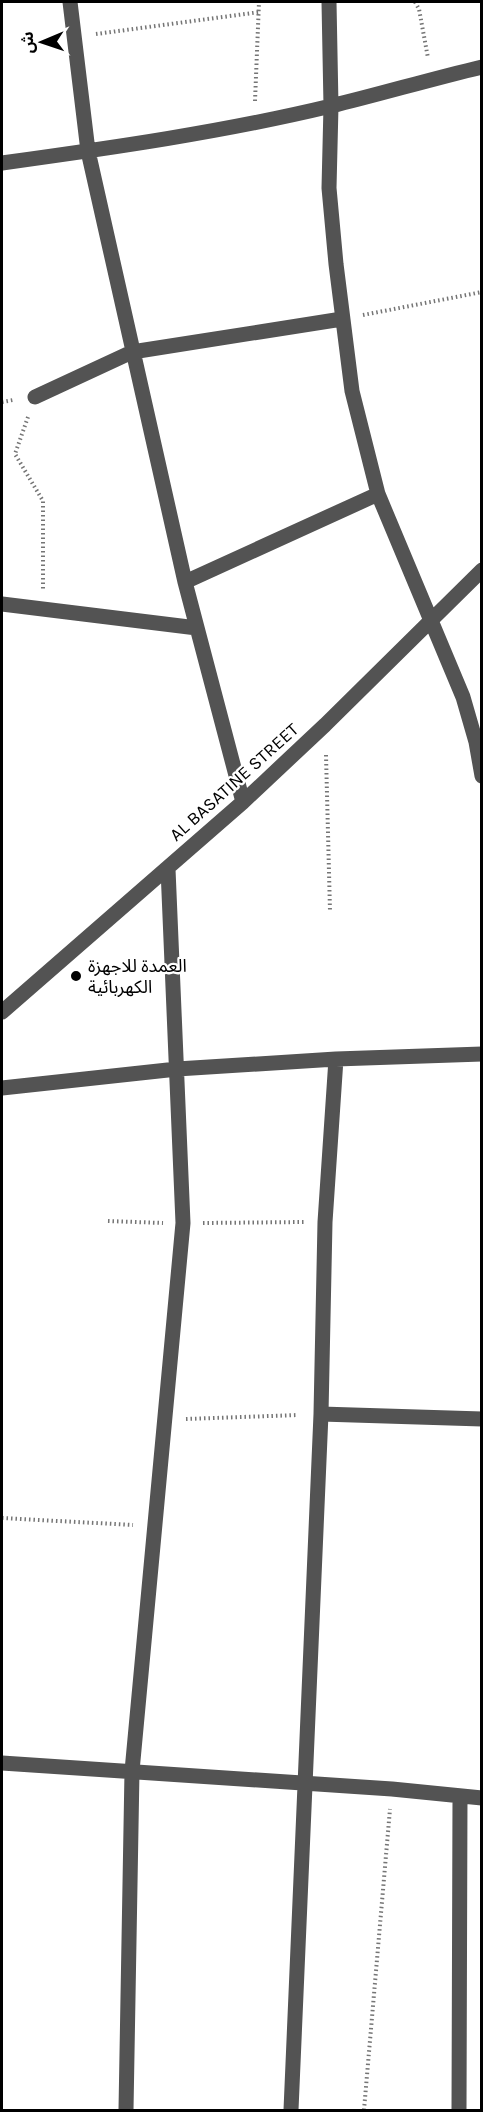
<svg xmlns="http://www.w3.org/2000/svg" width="483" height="2112" font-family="Karla,'Noto Sans Arabic',sans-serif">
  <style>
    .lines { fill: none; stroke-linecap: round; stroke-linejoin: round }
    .path { stroke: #757575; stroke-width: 4; stroke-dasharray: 1.5 3; stroke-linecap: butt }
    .minor { stroke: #535353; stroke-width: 15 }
    .poi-dot { fill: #000; stroke: #fff; stroke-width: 2 }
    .labels { text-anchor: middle; stroke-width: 4.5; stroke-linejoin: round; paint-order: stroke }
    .street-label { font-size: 18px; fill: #000; stroke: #fff }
    .poi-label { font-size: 18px; fill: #000; stroke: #fff; text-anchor: start }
  </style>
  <rect width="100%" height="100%" fill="#fff"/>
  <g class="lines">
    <path class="path" d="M415,2L419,9L428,58
      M96,34L260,12
      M255,101L259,2
      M363,315L482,292
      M2,402L13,400
      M28,417L15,454L43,501V589
      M326,755L330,911
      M108,1221L163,1223
      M203,1223L304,1222
      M186,1419L298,1415
      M2,1518L133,1525
      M364,2110L390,1809"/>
    <path class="minor" d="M70,2L88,151L185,582L243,802
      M329,2L331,106L329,188L336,264L352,391L378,494L463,697L476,742L482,776
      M2,163C111,148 223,132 331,106C381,94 431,79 482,67
      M35,397L132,352L342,319
      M185,582L378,494
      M2,604L197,628
      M2,1012L243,802L325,725L482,570
      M2,1088L177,1069L336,1059L482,1054
      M321,1414L482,1419
      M2,1763L392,1789L482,1798
      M126,2110L132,1771L183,1223L168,869
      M291,2110L321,1414L325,1222L336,1059
      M459,2110L460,1796"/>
  </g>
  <circle class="poi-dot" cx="76" cy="976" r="6"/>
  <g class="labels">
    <g class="street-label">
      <text transform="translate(234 782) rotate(-42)" y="6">AL BASATINE STREET</text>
    </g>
    <g class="poi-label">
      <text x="88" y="972">العمدة للاجهزة<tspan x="88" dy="21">الكهربائية</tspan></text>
    </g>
  </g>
  <rect width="483" height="2112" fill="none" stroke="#000000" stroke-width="6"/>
  <g transform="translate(42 42) rotate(268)" stroke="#ffffff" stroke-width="4.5" paint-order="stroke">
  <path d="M0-4.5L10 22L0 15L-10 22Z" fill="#000000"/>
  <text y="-9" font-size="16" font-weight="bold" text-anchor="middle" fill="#000000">ش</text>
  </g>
</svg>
